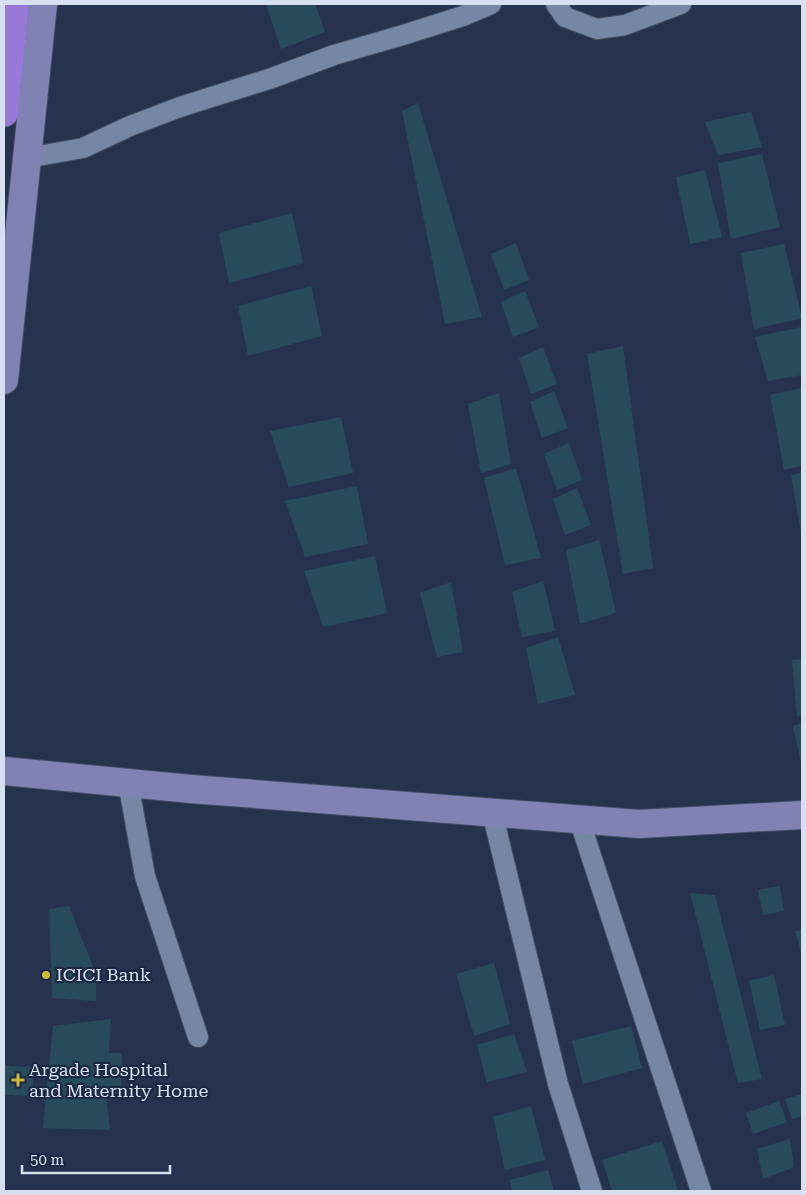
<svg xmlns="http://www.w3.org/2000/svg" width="806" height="1195" font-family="'Roboto Serif',serif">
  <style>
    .building { fill: #284b5c }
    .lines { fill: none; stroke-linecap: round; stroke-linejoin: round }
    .street-casing { stroke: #444e64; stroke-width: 22 }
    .secondary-casing { stroke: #444e64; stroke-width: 30 }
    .highway-casing { stroke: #444e64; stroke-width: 30 }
    .street { stroke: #7786a5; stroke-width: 20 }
    .secondary { stroke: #8182b4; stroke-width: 28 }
    .highway { stroke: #9879d8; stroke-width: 28 }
    .poi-dot { fill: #ccb938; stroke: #1d2943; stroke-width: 2 }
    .labels { text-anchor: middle; stroke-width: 4.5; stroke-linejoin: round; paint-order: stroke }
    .poi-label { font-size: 18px; fill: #d7e0f1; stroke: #1d2943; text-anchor: start }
  </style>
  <rect width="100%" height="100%" fill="#27334e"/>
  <path class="building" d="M266,4H315L325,32L281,49Z
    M418,103L482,317L445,324L402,111Z
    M751,112L762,147L718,155L705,122Z
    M762,154L780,227L731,239L718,163Z
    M705,170L722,237L690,244L676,177Z
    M292,213L303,263L229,283L219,233Z
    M516,243L529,280L504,290L491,254Z
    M784,244L802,318L754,329L741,253Z
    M311,286L322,336L248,356L238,306Z
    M525,291L539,327L513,337L501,302Z
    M801,327L802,332V375L768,381L755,337Z
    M623,346L653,568L623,574L587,354Z
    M543,347L557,384L531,394L519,358Z
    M802,388V466L784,470L770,395Z
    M554,391L568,428L542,438L530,402Z
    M499,393L511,464L481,473L468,404Z
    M341,417L353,473L289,487L270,431Z
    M569,443L582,480L557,490L544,454Z
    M516,468L541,558L505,565L484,478Z
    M802,473V534H801L791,475Z
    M357,486L368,544L305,557L285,501Z
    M577,488L591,525L565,535L553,499Z
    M599,540L616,613L580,624L566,550Z
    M375,556L387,613L323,627L304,571Z
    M543,581L555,631L522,637L512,592Z
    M451,582L463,652L437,657L420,593Z
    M558,637L575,695L538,704L526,648Z
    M802,659V716H797L792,660Z
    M802,723V763H801L793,726Z
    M780,886L784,911L763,915L758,890Z
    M690,893L715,895L762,1079L738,1083Z
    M69,906L96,974V1001L52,998L49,909Z
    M802,930V955L795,931Z
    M494,963L510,1024L474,1036L456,974Z
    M774,975L785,1025L760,1030L749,981Z
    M111,1019L109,1053H122L121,1094L106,1093L110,1130L43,1128L53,1026Z
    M631,1026L642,1068L583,1084L572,1041Z
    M514,1034L527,1072L487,1082L477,1045Z
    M4,1066L34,1067L32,1096L4,1095Z
    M802,1094V1116L792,1119L785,1099Z
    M779,1101L787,1122L753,1134L746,1113Z
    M531,1106L545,1160L505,1170L493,1117Z
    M790,1139L794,1167L763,1179L757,1149Z
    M662,1141L678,1191H612L602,1160Z
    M548,1170L554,1191H512L510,1180Z"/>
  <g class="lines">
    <g class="street-casing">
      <path id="street" d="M556,4L565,17L597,29L625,25L681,4
        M27,158L83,148L130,126L180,107L272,78L334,55L403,35L463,16L491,4
        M128,782L145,876L198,1037
        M492,812L558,1084L592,1191
        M579,819L701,1191"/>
    </g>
    <g class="secondary-casing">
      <path id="secondary" d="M4,380L43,4
        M4,771L191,789L639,824L802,815"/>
    </g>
    <g class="highway-casing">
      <path id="highway" d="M4,113L15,4"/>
    </g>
    <use href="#street" class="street"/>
    <use href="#secondary" class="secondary"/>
    <use href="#highway" class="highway"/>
  </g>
  <g class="poi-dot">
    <circle cx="46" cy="975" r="5"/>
    <path d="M15.5 1072.5h5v5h5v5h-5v5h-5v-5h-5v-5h5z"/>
  </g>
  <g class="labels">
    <g class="poi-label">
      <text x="56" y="981">ICICI Bank</text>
      <text x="29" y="1076">Argade Hospital<tspan x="29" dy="21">and Maternity Home</tspan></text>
    </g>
  </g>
  <rect width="806" height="1195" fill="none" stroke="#d7e0f1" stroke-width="10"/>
  <path d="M22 1165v8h148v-8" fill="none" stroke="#d7e0f1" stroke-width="2.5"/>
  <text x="30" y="1165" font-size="15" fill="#d7e0f1" stroke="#1d2943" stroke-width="4" paint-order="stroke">50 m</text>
</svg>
